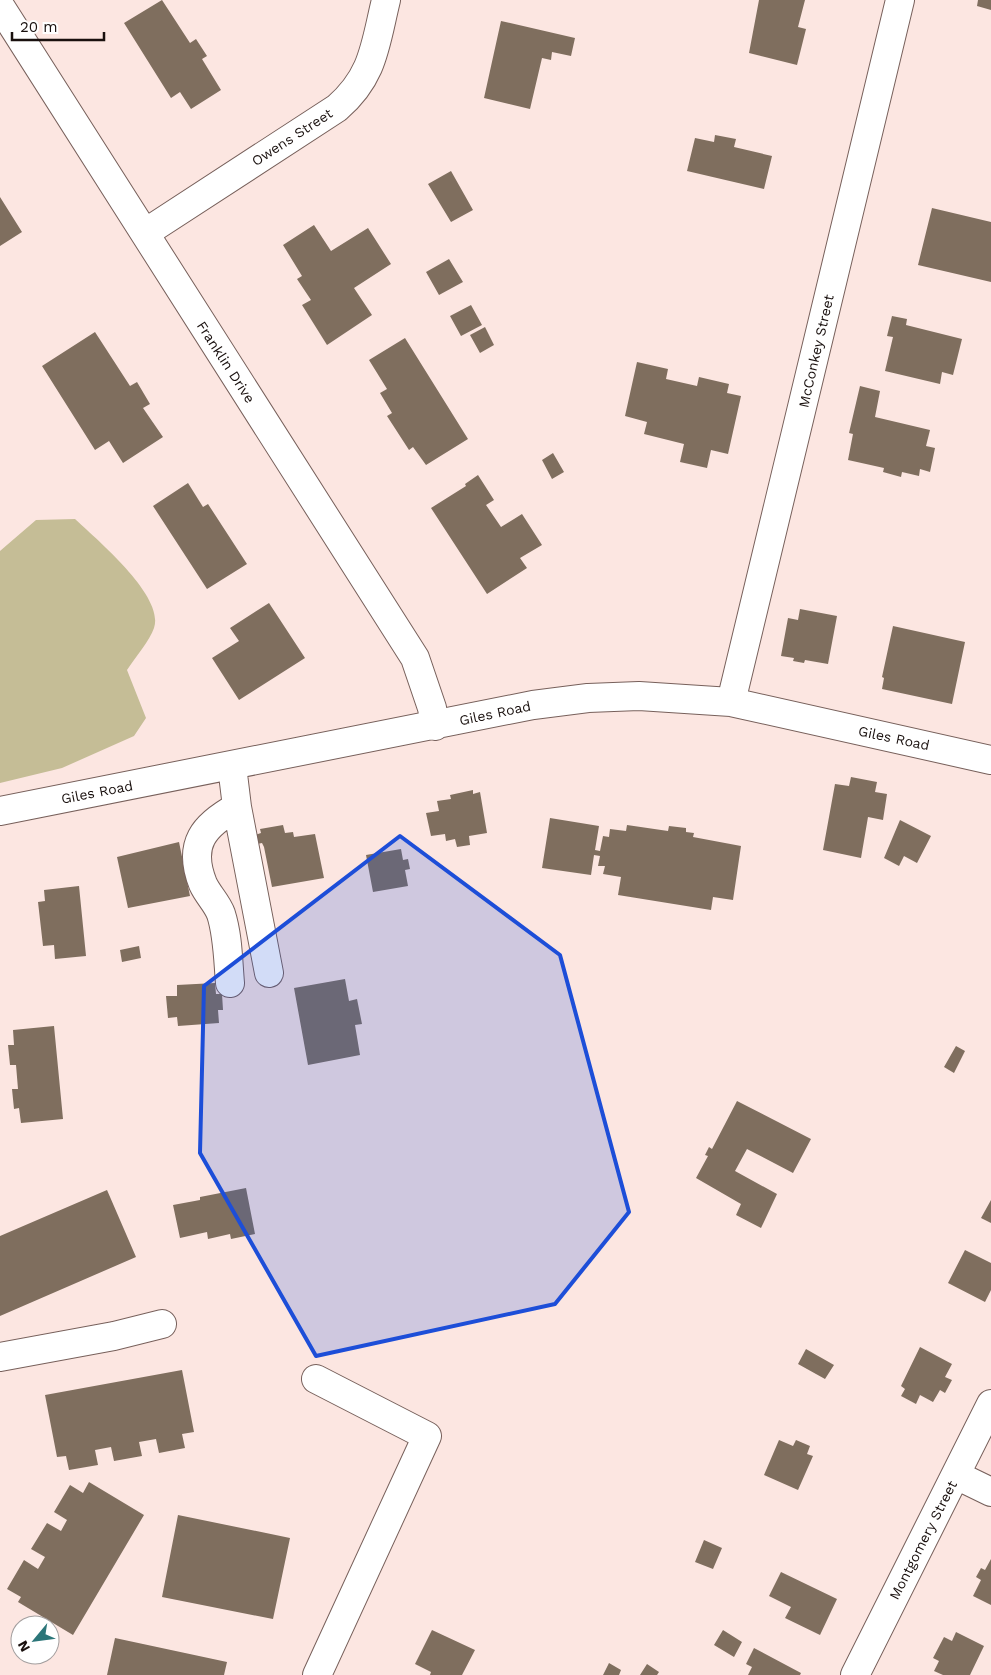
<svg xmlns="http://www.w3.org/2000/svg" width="991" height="1675" font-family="'Work Sans',sans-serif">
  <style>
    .green { fill: #c5bd96 }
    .building { fill: #7f6e5e }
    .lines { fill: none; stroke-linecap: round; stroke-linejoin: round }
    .minor-casing { stroke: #77605b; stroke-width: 30 }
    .minor { stroke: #fff; stroke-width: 28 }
    .marked { fill: #1d4ed8; fill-opacity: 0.2; stroke: #1d4ed8; stroke-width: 4; stroke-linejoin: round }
    .labels { text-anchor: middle; stroke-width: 5; stroke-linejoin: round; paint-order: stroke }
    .street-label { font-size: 14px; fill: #19100e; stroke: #fff }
  </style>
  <rect width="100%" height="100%" fill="#fce6e1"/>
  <path class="green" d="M75,519C96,539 165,596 154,628C150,640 135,658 127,670L146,718L134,736L62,768L0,783V551L36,520Z"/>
  <path class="building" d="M162,0L190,43L196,39L207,56L202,59L221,90L191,109L180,92L171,98L124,23Z
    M759,0H805L798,27L806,29L797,65L749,53Z
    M978,0H991V10L977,6Z
    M501,21L575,38L571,56L552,52L551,60L542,58L530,109L484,98Z
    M715,135L736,139L734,147L772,156L764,189L687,171L695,138L714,142Z
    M451,171L473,210L451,222L428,184Z
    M0,197L22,232L0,246Z
    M932,208L991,222V282L918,265Z
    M314,225L331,251L368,228L391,264L354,288L372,315L327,345L302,305L311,300L297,279L302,276L283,245Z
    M449,259L463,282L439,295L426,272Z
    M471,305L482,325L461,336L450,316Z
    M892,316L907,319L906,325L962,339L953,375L942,372L940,384L885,371L893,337L887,336Z
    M485,327L494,345L480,353L470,335Z
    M95,332L130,386L137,382L150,404L143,408L163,437L123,463L109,441L95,450L42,366Z
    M405,338L468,439L426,465L413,447L409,450L387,416L392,413L380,393L387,389L369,360Z
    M637,362L668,369L666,379L697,386L699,377L729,384L727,393L741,396L728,454L711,450L707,468L680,462L684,444L644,434L647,422L625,416Z
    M860,386L880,391L875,417L930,430L926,446L935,448L930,472L920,469L919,476L902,472L901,477L883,472L884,468L848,460L853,434L849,433Z
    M553,453L564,472L552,479L542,460Z
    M478,475L494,500L486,505L501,527L522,514L542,545L520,558L527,568L487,594L431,508L466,486L465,484Z
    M188,483L203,507L208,504L247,564L207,589L153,506Z
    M269,603L305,658L239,700L212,658L239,641L230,628Z
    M800,609L837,616L828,664L805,660L804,663L793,661L794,658L781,656L788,618L798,620Z
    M893,626L965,642L952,704L882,689L884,678L882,677Z
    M851,777L877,782L875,792L887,794L883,820L868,817L861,858L823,850L835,784L849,786Z
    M473,790V794L480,792L487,833L469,836L470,845L457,847L455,839L446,841L445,834L431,836L426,813L439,811L437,801L451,799L450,795Z
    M550,818L599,826L595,850L600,851L603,836L609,837L610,829L626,831L627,825L668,831L669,826L686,828V832L694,833L693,837L741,846L733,900L713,897L711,910L618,895L621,877L603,874L605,866H598L600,856L594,855L591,875L542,868Z
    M900,820L931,836L917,863L904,856L899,866L884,858Z
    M283,825L285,833L293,832L294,837L315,834L324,878L272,887L264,847L262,843L257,844L255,835L261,833L260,829Z
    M179,842L190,896L128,908L117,857Z
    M401,849L403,860L408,859L410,869L405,870L408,886L373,892L366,855Z
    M79,886L86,956L55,959L54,945L43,946L38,902L45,901L44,890Z
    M139,946L141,958L122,962L120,950Z
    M345,979L349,1001L357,999L362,1024L355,1025L360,1055L308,1065L294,988Z
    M215,983L216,994H222L223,1010H218L219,1023L178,1026L177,1017L168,1018L166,996H177V985Z
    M54,1026L63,1119L21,1123L19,1108L14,1109L12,1089H18L16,1065H10L8,1045H14L13,1030Z
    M956,1046L965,1051L954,1073L944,1067Z
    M737,1101L811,1139L793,1173L747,1149L735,1171L777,1194L761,1228L736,1215L741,1204L696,1178L708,1156L705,1155L709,1147L712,1149Z
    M246,1188L255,1234L231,1239L230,1234L208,1239L207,1232L180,1238L173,1205L200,1200V1197Z
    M107,1190L136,1257L0,1316V1236Z
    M991,1200V1223L981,1218Z
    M965,1250L991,1263V1290L985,1302L948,1283Z
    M920,1347L952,1364L945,1377L952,1380L945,1393L940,1390L933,1402L920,1395L916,1404L901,1396L905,1389L901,1386Z
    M806,1349L834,1365L825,1379L798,1364Z
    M182,1370L194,1432L182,1434L185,1448L159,1453L156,1439L139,1442L142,1456L114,1461L111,1447L95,1450L98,1465L69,1470L66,1456L57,1457L45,1395Z
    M779,1440L793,1446L796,1440L810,1446L807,1454L813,1456L798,1490L764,1475Z
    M89,1482L144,1515L73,1635L18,1602L21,1597L7,1589L24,1560L38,1569L45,1557L31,1549L47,1523L61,1531L67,1520L54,1512L70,1485L83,1493Z
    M178,1515L290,1538L273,1619L162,1597Z
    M704,1540L722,1548L713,1569L695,1562Z
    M991,1559V1605L973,1596L981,1580L976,1577L981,1568L985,1570Z
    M781,1572L837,1599L820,1635L785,1618L791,1607L769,1596Z
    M432,1630L475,1650L462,1675H430L431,1672L415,1664Z
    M723,1630L742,1642L734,1657L714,1645Z
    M956,1632L984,1646L970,1675H943L934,1671L939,1661L933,1658L944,1637L952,1641Z
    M115,1638L227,1662L224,1675H107Z
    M754,1648L801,1673L800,1675H748L752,1667L746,1664Z
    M609,1663L621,1670L619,1675H603Z
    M647,1664L659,1672L657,1675H640Z"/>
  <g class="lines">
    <g class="minor-casing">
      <path id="minor" d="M0,6L415,658L432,708L435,726
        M145,233L337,108C374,76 375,45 386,0
        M731,702L900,0
        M232,766L237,807L269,973
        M0,811L533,705L588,698L639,696L731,702L991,760
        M230,983C228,960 228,936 221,914C217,903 208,895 203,884C187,844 204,825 237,807
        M0,1357L114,1336L162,1324
        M316,1379L427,1436L317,1675
        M956,1475L991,1492
        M855,1675L991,1404"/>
    </g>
    <use href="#minor" class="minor"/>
  </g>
  <path class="marked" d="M400,836L560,955L629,1212L555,1304L316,1356L200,1153L204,986Z"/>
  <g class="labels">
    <g class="street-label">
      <text transform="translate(292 137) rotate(-33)" y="5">Owens Street</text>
      <text transform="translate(816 351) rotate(-77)" y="5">McConkey Street</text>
      <text transform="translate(226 362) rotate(57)" y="5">Franklin Drive</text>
      <text transform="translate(495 713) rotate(-12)" y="5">Giles Road</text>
      <text transform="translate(894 738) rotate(12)" y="5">Giles Road</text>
      <text transform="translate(97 792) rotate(-11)" y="5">Giles Road</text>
      <text transform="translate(923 1540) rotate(-63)" y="5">Montgomery Street</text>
    </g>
  </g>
  <g transform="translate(35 1640) rotate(241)"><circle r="24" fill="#ffffff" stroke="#a39f9f"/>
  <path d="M0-4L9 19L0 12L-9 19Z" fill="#2c7679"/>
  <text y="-8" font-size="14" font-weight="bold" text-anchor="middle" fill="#19100e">N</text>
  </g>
  <path d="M12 32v8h92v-8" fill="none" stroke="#19100e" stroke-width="2.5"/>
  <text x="20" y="32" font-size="15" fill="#19100e" stroke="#ffffff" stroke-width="4" paint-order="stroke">20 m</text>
</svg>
